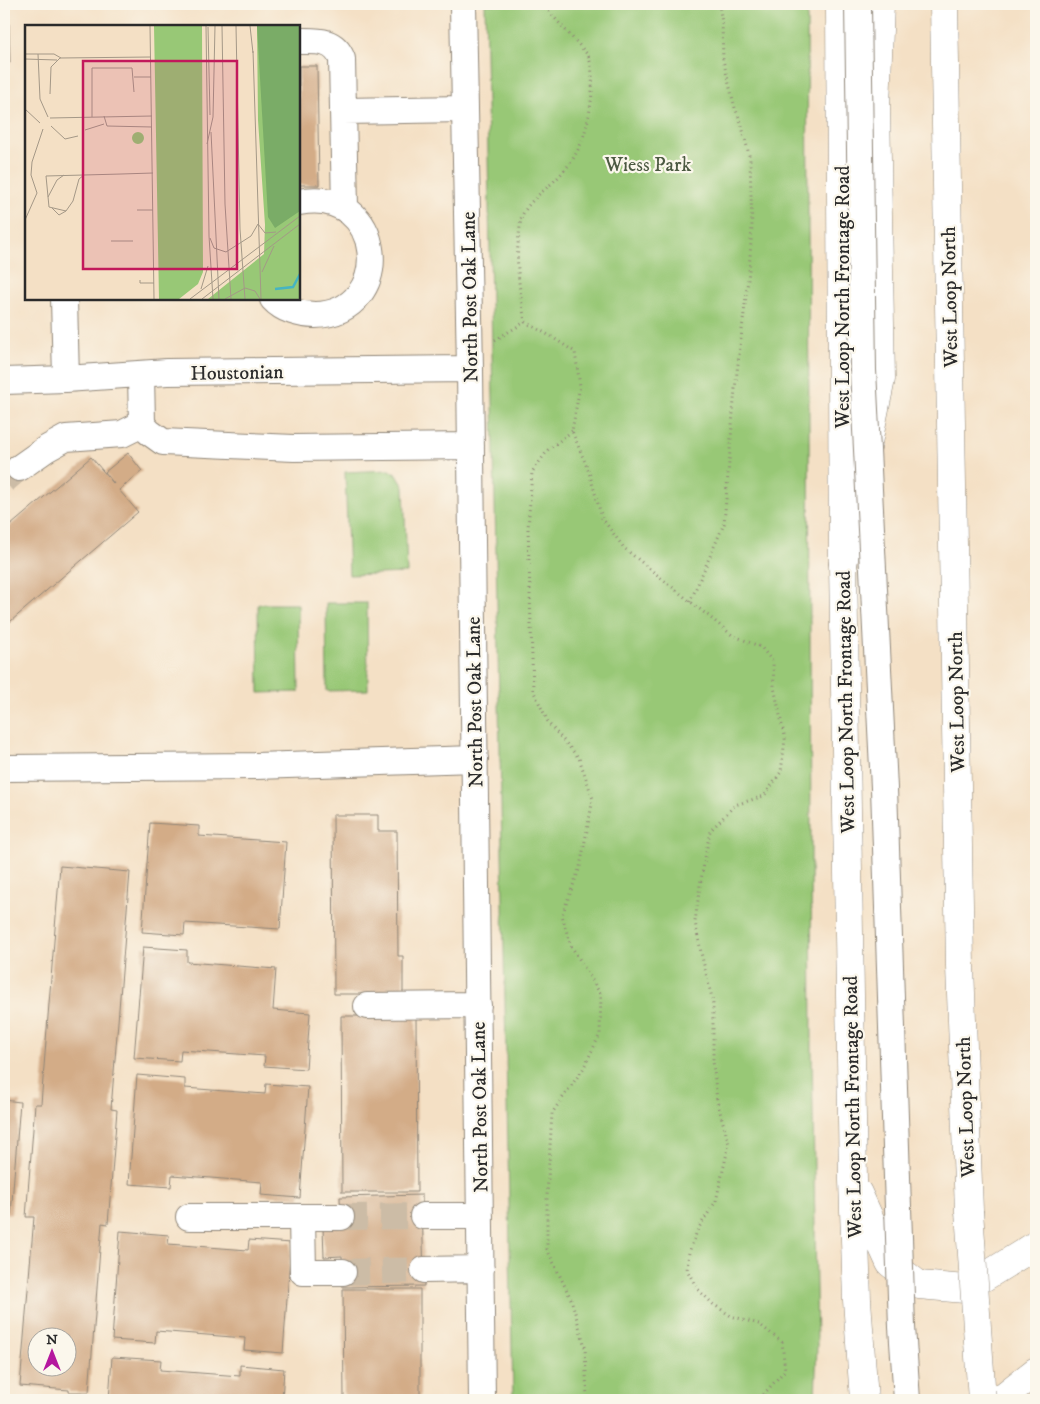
<svg xmlns="http://www.w3.org/2000/svg" width="1040" height="1404" font-family="'IM FELL DW Pica',serif">
  <style>
    .green { fill: #98c876; stroke: #627a50 }
    .building { fill: #d3ac87; fill-rule: evenodd }
    .lines { fill: none; stroke-linecap: round; stroke-linejoin: round }
    .minor-tunnel { stroke: #ccbca6; stroke-width: 26; stroke-dasharray: 26 13; stroke-linecap: butt }
    .minor-casing { stroke: #908678; stroke-width: 28 }
    .major-casing { stroke: #908678; stroke-width: 29 }
    .highway-casing { stroke: #908678; stroke-width: 29 }
    .path { stroke: #908678; stroke-width: 3; stroke-dasharray: 1 4; stroke-linecap: butt }
    .minor { stroke: #fff; stroke-width: 26 }
    .major { stroke: #fff; stroke-width: 28 }
    .highway { stroke: #fff; stroke-width: 28 }
    .minor-bridge-casing { stroke: #908678; stroke-width: 28; stroke-linecap: butt }
    .highway-bridge-casing { stroke: #908678; stroke-width: 29; stroke-linecap: butt }
    .minor-bridge { stroke: #fff; stroke-width: 26 }
    .highway-bridge { stroke: #fff; stroke-width: 28 }
    .labels { text-anchor: middle; stroke-width: 4.5; stroke-linejoin: round; paint-order: stroke }
    .park-label { font-size: 20px; fill: #4c5a42; stroke: #fbf7ec }
    .street-label { font-size: 20px; fill: #2b2b2b; stroke: #fbf7ec }
    .inset-river { fill: none; stroke: #46b4c2; stroke-width: 2.5 }
    .inset-road { fill: none; stroke: #a49887; stroke-width: 1 }
    .view { fill: #c2185b; fill-opacity: 0.15; stroke: #c2185b; stroke-width: 2.5 }
    .inset-edge { fill: none; stroke: #2b2b2b; stroke-width: 2.5 }
  </style>
  <rect width="100%" height="100%" fill="#fbf7ec"/>
  <filter id="ink" filterUnits="userSpaceOnUse"><feTurbulence type="fractalNoise" baseFrequency=".02" numOctaves="2"/><feDisplacementMap in="SourceGraphic" scale="10" xChannelSelector="R" yChannelSelector="G"/><feConvolveMatrix kernelMatrix="1 2 1 2 8 2 1 2 1" color-interpolation-filters="sRGB"/></filter>
  <filter id="wash" filterUnits="userSpaceOnUse"><feTurbulence type="fractalNoise" baseFrequency=".0096" numOctaves="4" result="noise"/><feDisplacementMap in="SourceGraphic" scale="20" xChannelSelector="R" yChannelSelector="G"/><feGaussianBlur stdDeviation="1.12" result="paint"/><feColorMatrix in="noise" values="0 0 0 0 0 0 0 0 0 0 0 0 0 0 0 0 0 1.4 0 .05"/><feComposite in="paint" operator="in"/></filter>
  <g filter="url(#wash)">
    <rect width="100%" height="100%" fill="#f4e0c5"/>
    <path class="green" d="M485,4H807L812,1053L817,1345L815,1400H513Z
      M389,470L397,475L404,487L407,573L349,575L345,472Z
      M326,603H367L368,690L327,691Z
      M258,604H298L299,692L259,693Z"/>
    <g id="blocks">
      <path class="building" d="M4,24H9L10,63H4Z
        M299,66H317L319,185H299Z
        M128,453L142,471L119,490L138,512L4,627V531L91,457L114,484L105,472Z
        M333,815H378V831H397L398,956H403V994H334Z
        M150,823L199,826V836L286,842L280,929L185,923L184,935L142,932Z
        M60,866L130,872L111,1109L117,1110L108,1224L102,1223L89,1392H69V1390L20,1386L34,1217H26L35,1104H41ZM38,1336H68V1366H38Z
        M143,947L187,950V962L276,969L273,1010L310,1013L306,1069L264,1066L265,1056L181,1050L180,1061L134,1058Z
        M341,1016H416L417,1192H342Z
        M137,1075L185,1079V1088L265,1094L266,1084L308,1087L300,1198L261,1195L262,1182L172,1175L171,1187L129,1184Z
        M4,1100L20,1102L11,1214L4,1213Z
        M422,1195L424,1286L343,1287L342,1256L324,1257L323,1227H341L340,1197Z
        M120,1231L169,1235L168,1244L248,1250L249,1240L291,1243L283,1353L244,1350L245,1338L156,1331L155,1343L112,1340Z
        M343,1289H420V1400H344Z
        M112,1357L161,1360L160,1370L240,1376V1365L284,1369L282,1400H109Z"/>
    </g>
  </g>
  <g filter="url(#ink)">
    <use href="#blocks" fill-opacity="0" stroke="#908678" stroke-width="1"/>
    <g class="lines">
      <path class="minor-tunnel" d="M4,481L19,468
        M341,1217L423,1216
        M343,1272L424,1270"/>
      <g class="minor-casing">
        <path id="minor" d="M463,4L470,369L482,1400
          M299,41C317,41 334,39 342,59L345,208
          M343,111L465,109
          M64,299L66,379
          M273,299C283,310 300,315 315,315C397,313 386,185 299,202
          M141,374L142,424L149,432L163,442L294,448L471,446
          M4,381L66,379L167,372L470,369
          M19,468L46,449L66,438L122,434L142,424
          M4,768L256,766L475,759
          M367,1006L478,1005
          M423,1216H480
          M189,1217H341
          M302,1217L303,1272H343
          M424,1270L481,1269"/>
      </g>
      <g class="major-casing">
        <path id="major" d="M840,4L843,564L853,1180L857,1300L864,1400
          M858,1193L890,1263L919,1285L965,1289L1036,1245
          M999,1400L1036,1371"/>
      </g>
      <g class="highway-casing">
        <path id="highway" d="M944,4L960,966L969,1211
          M843,564L881,379L876,106L880,4"/>
      </g>
      <path class="path" d="M542,4L588,55C598,79 589,133 575,155C572,162 566,168 561,174C549,188 530,198 522,216C520,221 520,229 519,235C515,264 520,293 525,322L552,337L575,352L580,386L572,431L589,472L602,518L624,548L661,578L732,635L761,647L773,662L774,687L785,739L781,772L764,796L735,805L710,831L700,885L695,922L702,957L713,1002V1061L717,1101L729,1144L716,1201L698,1229L689,1252L687,1270L697,1288L713,1304L731,1316L759,1324L782,1342L785,1370L763,1395L750,1400
        M495,340L525,322
        M572,431L548,450L532,472L528,529L533,690L549,724L579,758L593,799L580,867L562,915L570,944L601,995L600,1034L583,1069L552,1113L547,1196V1249L571,1299L585,1347L587,1400
        M690,602L724,524L735,389L749,271L752,227L750,159L741,122L735,108L723,60L722,23L719,4"/>
      <use href="#minor" class="minor"/>
      <use href="#major" class="major"/>
      <use href="#highway" class="highway"/>
      <g class="minor-bridge-casing">
        <path id="minor-bridge" d="M858,4L863,370L884,788L902,1327L907,1400"/>
      </g>
      <g class="highway-bridge-casing">
        <path id="highway-bridge" d="M969,1211L982,1400"/>
      </g>
      <use href="#minor-bridge" class="minor-bridge"/>
      <use href="#highway-bridge" class="highway-bridge"/>
    </g>
  </g>
  <g class="labels">
    <g class="park-label">
      <text x="648" y="171">Wiess Park</text>
    </g>
    <g class="street-label">
      <text transform="translate(469 297) rotate(-91)" y="7">North Post Oak Lane</text>
      <text transform="translate(842 297) rotate(-90)" y="7">West Loop North Frontage Road</text>
      <text transform="translate(949 297) rotate(-91)" y="7">West Loop North</text>
      <text transform="translate(237 372) rotate(-1)" y="7">Houstonian</text>
      <text transform="translate(474 702) rotate(-91)" y="7">North Post Oak Lane</text>
      <text transform="translate(845 702) rotate(-91)" y="7">West Loop North Frontage Road</text>
      <text transform="translate(956 702) rotate(-91)" y="7">West Loop North</text>
      <text transform="translate(479 1107) rotate(-91)" y="7">North Post Oak Lane</text>
      <text transform="translate(852 1107) rotate(-91)" y="7">West Loop North Frontage Road</text>
      <text transform="translate(965 1107) rotate(-92)" y="7">West Loop North</text>
    </g>
  </g>
  <g transform="translate(25 25)">
    <rect width="275" height="275" fill="#f4e0c5"/>
    <path d="M129,1H177L178,247L173,259L154,274H134ZM232,1H275V274H183L239,229L240,200L233,95ZM107 113a6 6 0 1 1 12 0a6 6 0 1 1-12 0Z" fill="#98c876"/>
    <path d="M232,1H275V186L250,203L243,192Z" fill="#7aac67"/>
    <path class="inset-river" d="M250,264L268,262L275,249"/>
    <path class="inset-road" d="M125,1L129,274M181,1L184,211L188,274M197,1L200,179L206,274M211,1L215,204L220,274M225,1L228,28M183,2L185,90M228,26L236,274M0,29H29L36,33M13,29L15,74L23,92M0,34L32,35M109,52H126M25,69L26,42L35,33L126,32M0,84L15,98M79,91L82,101L127,102M67,92V43H107L109,67M25,93L127,91M26,101L40,114L53,111M60,105L79,99M186,107L194,274M182,119L188,92L190,1M59,150L54,154L48,176L41,186L24,182L21,151L59,150L96,149L128,148M23,172L32,155L39,150M27,183L34,190L41,186M112,185H128M0,195L12,168L6,150L7,137L18,104M185,213L189,223L201,227L226,211L233,199L240,208L251,207M86,216H108M237,247L249,221M115,255V258H129M176,264L183,241M165,274L275,191M177,274L275,199M200,274L220,263L230,266L235,274"/>
    <path class="view" d="M58,36H212V244H58Z"/>
    <rect width="275" height="275" class="inset-edge"/>
  </g>
  <rect width="1040" height="1404" fill="none" stroke="#fbf7ec" stroke-width="20"/>
  <g transform="translate(52 1352)"><circle r="24" fill="#fbf7ec" stroke="#a8a59f"/>
  <path d="M0-4L9 19L0 12L-9 19Z" fill="#b5179e"/>
  <text y="-8" font-size="14" font-weight="bold" text-anchor="middle" fill="#2b2b2b">N</text>
  </g>
</svg>
